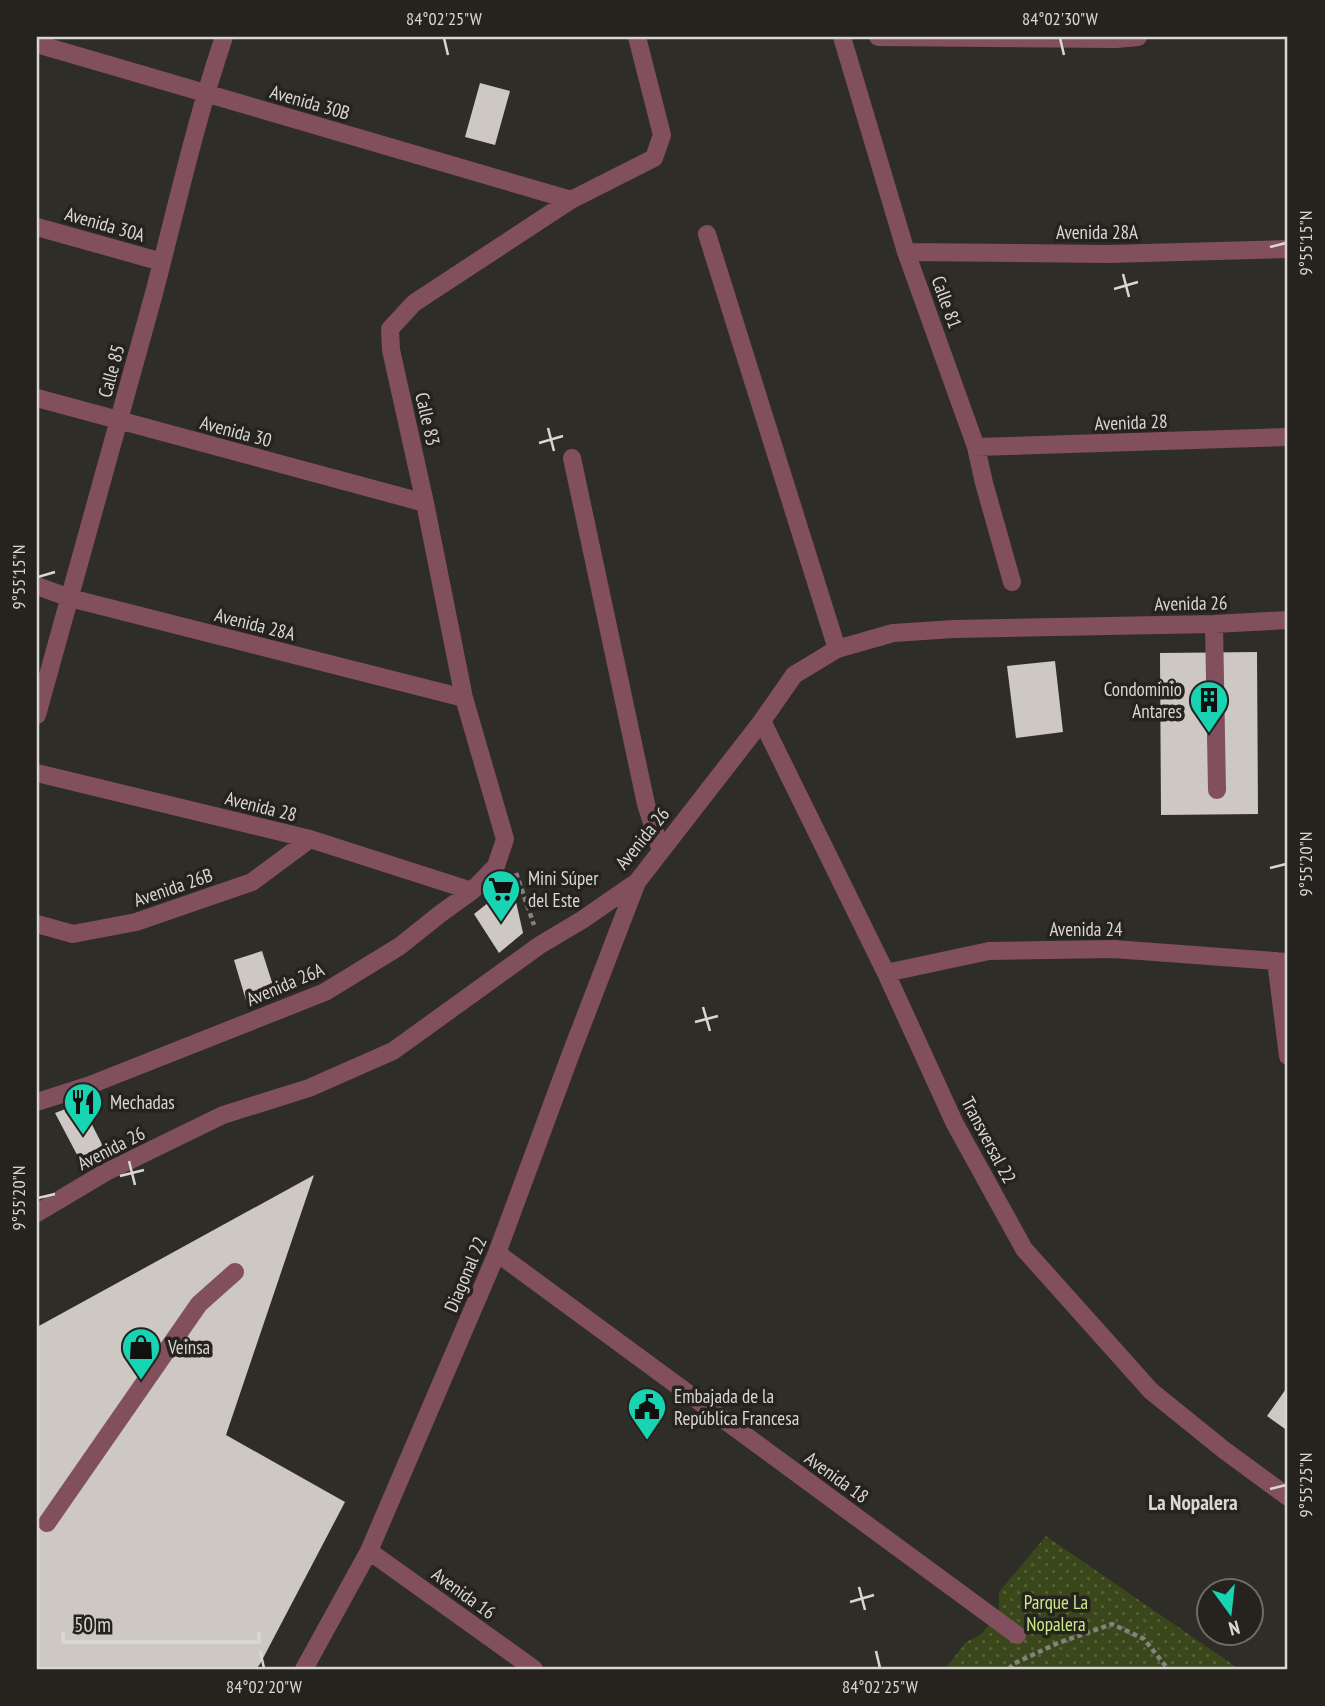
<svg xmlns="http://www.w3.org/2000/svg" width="1325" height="1706" font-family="'PT Sans Narrow',sans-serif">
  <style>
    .park { fill: url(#park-dots) }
    .building { fill: #cec8c4 }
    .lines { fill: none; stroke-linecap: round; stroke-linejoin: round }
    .path { stroke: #84827e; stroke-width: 4.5; stroke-dasharray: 5 3.5; stroke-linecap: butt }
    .minor { stroke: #824f5f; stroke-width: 18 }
    .ticks { fill: none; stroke: #d9d7d4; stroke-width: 2.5 }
    .labels { text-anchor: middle; stroke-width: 7; stroke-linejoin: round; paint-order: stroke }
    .street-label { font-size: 19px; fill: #d9d7d4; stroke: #26231f }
    .poi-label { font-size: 19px; fill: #d9d7d4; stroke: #26231f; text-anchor: start }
    .park-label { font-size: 19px; fill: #ccea89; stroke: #26231f }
    .neighbourhood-label { font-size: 21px; font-weight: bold; fill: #d9d7d4; stroke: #26231f }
    .neatline { fill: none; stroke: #d9d7d4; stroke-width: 2.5 }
    .ticks-label { font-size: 18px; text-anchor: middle; fill: #d9d7d4 }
  </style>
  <defs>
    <pattern id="park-dots" width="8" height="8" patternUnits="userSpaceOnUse" patternTransform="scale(1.75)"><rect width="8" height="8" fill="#3a471a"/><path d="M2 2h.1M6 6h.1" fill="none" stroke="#56613a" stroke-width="1.8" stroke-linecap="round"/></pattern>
  </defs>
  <rect width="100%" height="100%" fill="#2f2d28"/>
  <path class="park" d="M1046,1536L1239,1669H945L966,1642L980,1635L999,1614V1592Z"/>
  <path class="building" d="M480,83L510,91L495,145L465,137Z
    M1257,652L1258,814L1161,815L1160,653Z
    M1055,661L1063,732L1016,738L1007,666Z
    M512,884L523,933L499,953L474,914Z
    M262,951L277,998L248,1007L234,960Z
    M81,1103L110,1160L84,1168L55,1113Z
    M314,1175L226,1435L345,1502L260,1664L256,1669H37V1327Z
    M1288,1386V1431L1267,1416Z"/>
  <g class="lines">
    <path class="path" d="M516,873L534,925
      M1009,1669L1013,1664L1058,1643L1112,1624L1144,1639L1168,1669"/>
    <path class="minor" d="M842,37L906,252L976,447L984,483L1012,582
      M878,37L1116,39L1138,37
      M37,44L571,200
      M37,227L162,262
      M707,234L837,649
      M906,252L1109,254L1288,249
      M37,398L425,503
      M976,447L1288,437
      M572,458L646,804L661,851
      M37,586L70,598L464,698
      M1214,624L1217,790
      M37,715C76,576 115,437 153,297C176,210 195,122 224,37
      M762,721L886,973L955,1124L1024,1249L1151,1391L1224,1450L1288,1497
      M37,773L310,839L472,891
      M37,924L73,934L136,922L252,882L310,839
      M1276,961L1288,1056
      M886,973L989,951L1114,949L1288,962
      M37,1102L90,1085L325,992L400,946L440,914L472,891L496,866L505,839L464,698L425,503L391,350L390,329L414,303L571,200L654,158L662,135L637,37
      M37,1213L106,1172L223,1115L309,1088L393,1051L540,945L582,920L637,882L762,721L794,675L837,649L893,633L954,629L1214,624L1288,620
      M497,1253L1017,1635
      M47,1523L199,1304L235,1272
      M369,1551L534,1669
      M304,1669L369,1551L497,1253L570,1056L637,882"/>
  </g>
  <path class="ticks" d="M444,38L448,55M1060,38L1064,55M1270,247L1286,243M1123,274L1129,297M1114,289L1138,282M548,428L554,451M539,443L563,436M38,577L55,572M1270,868L1286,864M703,1007L710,1031M695,1022L718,1016M129,1161L135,1185M120,1176L144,1170M38,1198L55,1194M1270,1489L1286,1485M859,1587L865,1610M850,1602L874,1595M260,1651L264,1668M876,1651L880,1668"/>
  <defs>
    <g id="building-pin" transform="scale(2.0125)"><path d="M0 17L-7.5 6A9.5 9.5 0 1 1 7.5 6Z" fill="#17d5b2" stroke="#26231f"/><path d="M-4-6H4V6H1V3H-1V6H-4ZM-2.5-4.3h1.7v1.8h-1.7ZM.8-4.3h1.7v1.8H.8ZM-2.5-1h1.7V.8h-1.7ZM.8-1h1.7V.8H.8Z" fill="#111"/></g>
    <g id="supermarket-pin" transform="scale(2.0125)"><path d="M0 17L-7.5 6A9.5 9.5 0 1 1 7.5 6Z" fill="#17d5b2" stroke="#26231f"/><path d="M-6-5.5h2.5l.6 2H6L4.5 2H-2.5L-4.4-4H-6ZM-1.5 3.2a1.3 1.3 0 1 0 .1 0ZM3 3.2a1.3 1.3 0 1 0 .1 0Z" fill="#111"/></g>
    <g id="restaurant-pin" transform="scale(2.0125)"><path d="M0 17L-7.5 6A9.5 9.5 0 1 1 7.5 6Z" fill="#17d5b2" stroke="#26231f"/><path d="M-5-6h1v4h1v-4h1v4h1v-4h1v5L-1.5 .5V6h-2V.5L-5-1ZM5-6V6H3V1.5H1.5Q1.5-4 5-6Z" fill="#111"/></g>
    <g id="shop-pin" transform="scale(2.0125)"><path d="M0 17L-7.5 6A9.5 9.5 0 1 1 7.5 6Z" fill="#17d5b2" stroke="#26231f"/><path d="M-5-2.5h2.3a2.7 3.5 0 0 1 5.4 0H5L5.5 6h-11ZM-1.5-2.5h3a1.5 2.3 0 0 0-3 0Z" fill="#111"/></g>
    <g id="civic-pin" transform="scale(2.0125)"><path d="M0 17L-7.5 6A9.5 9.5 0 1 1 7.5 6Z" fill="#17d5b2" stroke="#26231f"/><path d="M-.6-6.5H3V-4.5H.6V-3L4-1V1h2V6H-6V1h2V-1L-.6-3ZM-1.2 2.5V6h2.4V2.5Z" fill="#111"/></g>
  </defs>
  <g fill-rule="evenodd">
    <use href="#building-pin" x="1209" y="700"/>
    <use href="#supermarket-pin" x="501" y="889"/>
    <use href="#restaurant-pin" x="83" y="1102"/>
    <use href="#shop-pin" x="141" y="1347"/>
    <use href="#civic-pin" x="647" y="1407"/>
  </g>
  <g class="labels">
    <g class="street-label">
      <text transform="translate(310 102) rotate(16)" y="7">Avenida 30B</text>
      <text transform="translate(105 224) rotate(16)" y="7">Avenida 30A</text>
      <text x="1097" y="239">Avenida 28A</text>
      <text transform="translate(947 302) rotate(70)" y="7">Calle 81</text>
      <text transform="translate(111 371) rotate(-75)" y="7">Calle 85</text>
      <text transform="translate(428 419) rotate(77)" y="7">Calle 83</text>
      <text transform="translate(1131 422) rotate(-2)" y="7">Avenida 28</text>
      <text transform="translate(236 431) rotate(15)" y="7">Avenida 30</text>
      <text transform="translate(1191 603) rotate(-1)" y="7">Avenida 26</text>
      <text transform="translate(255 624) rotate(14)" y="7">Avenida 28A</text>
      <text transform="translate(261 806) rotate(14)" y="7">Avenida 28</text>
      <text transform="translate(642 838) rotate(-51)" y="7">Avenida 26</text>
      <text transform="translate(173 887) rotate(-19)" y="7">Avenida 26B</text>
      <text x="1086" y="936">Avenida 24</text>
      <text transform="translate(285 984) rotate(-23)" y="7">Avenida 26A</text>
      <text transform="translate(989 1140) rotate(62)" y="7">Transversal 22</text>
      <text transform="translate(111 1148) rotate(-27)" y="7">Avenida 26</text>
      <text transform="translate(465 1274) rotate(-67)" y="7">Diagonal 22</text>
      <text transform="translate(837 1477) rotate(36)" y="7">Avenida 18</text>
      <text transform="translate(464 1593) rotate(36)" y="7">Avenida 16</text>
    </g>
    <g class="poi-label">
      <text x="1182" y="696" text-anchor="end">Condominio<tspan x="1182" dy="22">Antares</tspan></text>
      <text x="528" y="885">Mini Súper<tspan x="528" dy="22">del Este</tspan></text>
      <text x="110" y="1109">Mechadas</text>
      <text x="168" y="1354">Veinsa</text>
      <text x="674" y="1403">Embajada de la<tspan x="674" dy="22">República Francesa</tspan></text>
    </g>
    <g class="park-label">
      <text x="1056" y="1609">Parque La<tspan x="1056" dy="22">Nopalera</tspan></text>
    </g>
    <g class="neighbourhood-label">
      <text x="1193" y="1510">La Nopalera</text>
    </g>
  </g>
  <rect width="1325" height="1706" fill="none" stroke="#26231f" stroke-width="77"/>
  <g transform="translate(1230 1612) rotate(165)"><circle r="33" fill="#26231f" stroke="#6e6b67" stroke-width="2"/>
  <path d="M0-5L12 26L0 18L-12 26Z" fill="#17d5b2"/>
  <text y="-10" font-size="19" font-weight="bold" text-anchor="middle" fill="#d9d7d4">N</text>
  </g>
  <path d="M63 1632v10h196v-10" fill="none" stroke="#d9d7d4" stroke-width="3.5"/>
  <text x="74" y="1632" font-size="21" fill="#d9d7d4" stroke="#26231f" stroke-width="5" paint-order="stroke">50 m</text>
  <rect x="38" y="38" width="1248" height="1630" class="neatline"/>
  <g class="ticks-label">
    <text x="444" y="25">84°02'25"W</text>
    <text x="1060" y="25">84°02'30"W</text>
    <text transform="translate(1306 243) rotate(-90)" y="6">9°55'15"N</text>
    <text transform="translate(19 577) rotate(-90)" y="6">9°55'15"N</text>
    <text transform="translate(1306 864) rotate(-90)" y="6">9°55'20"N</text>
    <text transform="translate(19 1198) rotate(-90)" y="6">9°55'20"N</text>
    <text transform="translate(1306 1485) rotate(-90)" y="6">9°55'25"N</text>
    <text x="264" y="1693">84°02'20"W</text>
    <text x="880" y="1693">84°02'25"W</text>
  </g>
</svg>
